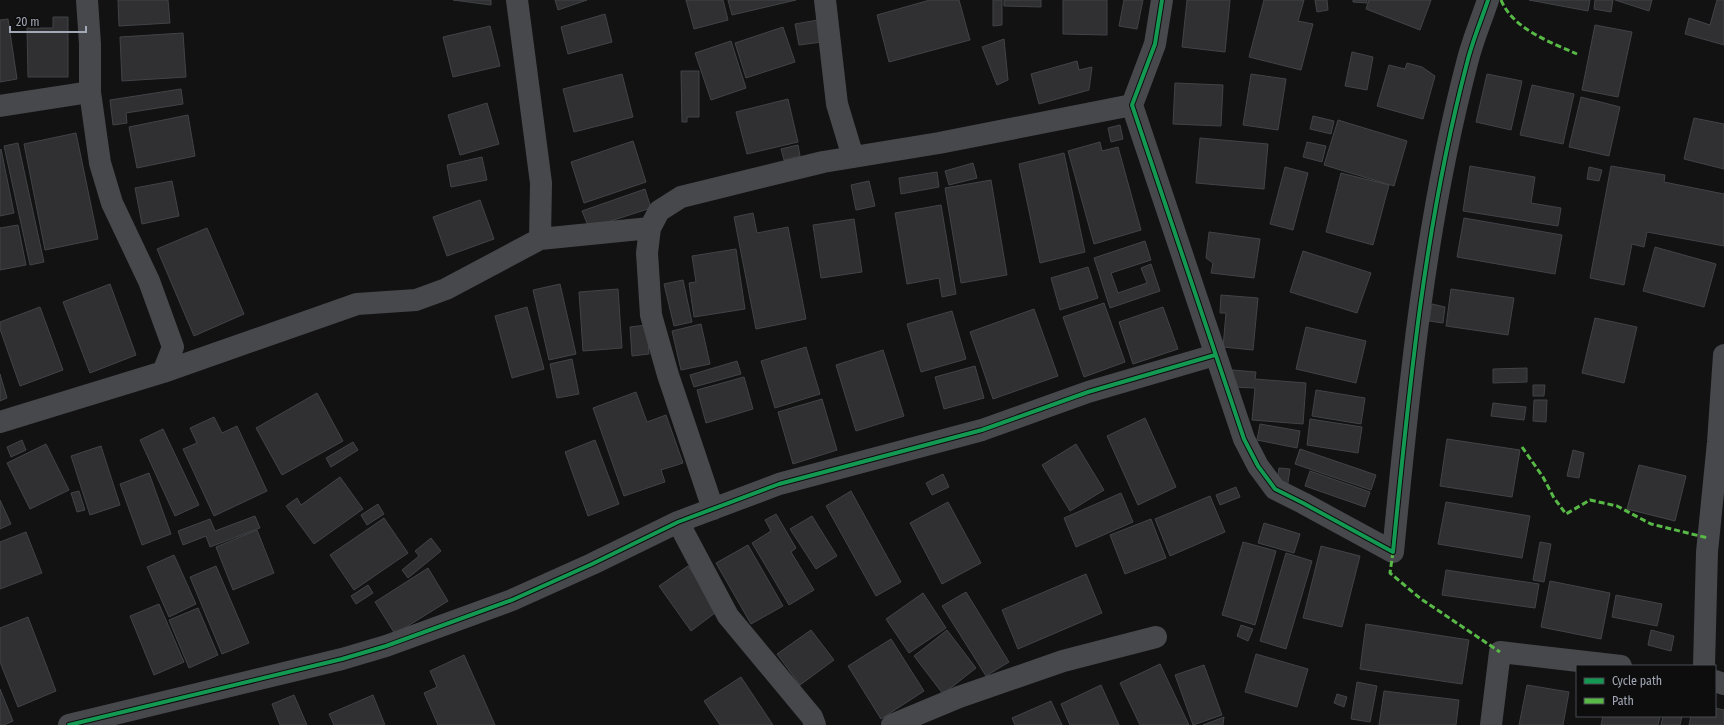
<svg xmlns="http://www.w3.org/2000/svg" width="1724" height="725" font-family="'Fira Sans Condensed',sans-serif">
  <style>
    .building { fill: #303032; stroke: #414347 }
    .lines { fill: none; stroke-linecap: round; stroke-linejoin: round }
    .street { stroke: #47484c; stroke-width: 22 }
    .quiet { stroke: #58b947; stroke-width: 3; stroke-dasharray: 6 3; stroke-linecap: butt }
    .cycleway-casing { stroke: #0d0d0e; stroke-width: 6 }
    .cycleway { stroke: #139951; stroke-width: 4 }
  </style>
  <rect width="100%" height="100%" fill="#121213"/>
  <path class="building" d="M118,0H168L170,23L119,26Z
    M453,0H491V5Z
    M555,0H587L558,10Z
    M686,0H723L728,20L694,29Z
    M728,0H796L732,15Z
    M930,0H959L970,40L889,62L877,15Z
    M993,0H1002V25L993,26Z
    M1004,0H1041V7L1004,6Z
    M1063,0H1107V35L1063,34Z
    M1124,0H1143L1137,29L1119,26Z
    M1187,0H1230L1225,52L1182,47Z
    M1264,0H1304L1298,21L1313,24L1301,70L1249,57Z
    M1315,0H1327L1328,10L1317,12Z
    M1353,0H1367V3L1353,2Z
    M1369,0H1431L1420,30L1366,9Z
    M1529,0H1590L1588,11Z
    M1595,0H1613L1611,12L1594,9Z
    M1615,0H1652L1649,11Z
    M1717,0H1724V45L1685,34L1689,18L1710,25Z
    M605,14L612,42L568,54L561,27Z
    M53,17H68V77H28L27,28H53Z
    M8,19L17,79L0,82V20Z
    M818,20L822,42L799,45L795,24Z
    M1595,25L1632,32L1618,97L1582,90Z
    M490,26L500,66L453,77L443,37Z
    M783,27L795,62L746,78L735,43Z
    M183,33L186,77L122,81L120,37Z
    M1004,39L1008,80L997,85L982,47Z
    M731,41L746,88L711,100L695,53Z
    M1352,52L1373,57L1367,90L1345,86Z
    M1077,61L1079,70L1092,67L1089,90L1039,104L1031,74Z
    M1407,63L1422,67L1435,76L1423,119L1377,106L1389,65L1405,69Z
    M681,71H699V117H687V122H682Z
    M622,74L633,117L574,132L563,89Z
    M1251,74L1286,79L1278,130L1243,125Z
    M1487,74L1522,81L1511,130L1476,122Z
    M1175,83L1223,85L1221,126L1173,124Z
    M1532,85L1574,94L1563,144L1520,135Z
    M181,89L183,104L126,113L127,123L113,125L110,100Z
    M1581,97L1620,107L1609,156L1569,147Z
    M788,99L798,142L747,154L736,112Z
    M487,103L499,144L460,155L448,115Z
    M188,115L195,156L137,168L129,127Z
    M1313,116L1334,121L1331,134L1310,129Z
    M1694,118L1724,124V169L1684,159Z
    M1338,120L1407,141L1394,186L1324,165Z
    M1120,125L1123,139L1111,142L1108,128Z
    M76,133L98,239L45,250L24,144Z
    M1200,138L1268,144L1264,189L1196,183Z
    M633,141L646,182L584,203L571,162Z
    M1100,142L1102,151L1118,147L1141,230L1094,244L1068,151Z
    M1307,142L1326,146L1322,162L1303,157Z
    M18,143L44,262L30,265L4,146Z
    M798,145L800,156L784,160L781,149Z
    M1,149L14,213L0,216V150Z
    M1064,153L1085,252L1040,263L1019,164Z
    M482,157L487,180L451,187L447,165Z
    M973,163L977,178L949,185L945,171Z
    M1470,166L1535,177L1531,203L1561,208L1558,226L1463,211Z
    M1611,166L1665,175L1664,182L1724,194V246L1647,232L1644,247L1632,244L1624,285L1590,278Z
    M1285,167L1308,173L1293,230L1270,224Z
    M1589,167L1602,170L1599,181L1587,179Z
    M937,172L939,187L901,194L899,178Z
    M1341,173L1389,185L1373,245L1326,232Z
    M991,180L1007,275L961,283L945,188Z
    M172,181L179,216L142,224L135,188Z
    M869,181L875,206L856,210L851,185Z
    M645,189L651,208L589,228L582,211Z
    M480,200L494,239L447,256L433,217Z
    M941,205L956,294L942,297L939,278L907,284L895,213Z
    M753,213L757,233L788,227L806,319L756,329L734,217Z
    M1464,218L1562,235L1555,274L1457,257Z
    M854,219L862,272L821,278L813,225Z
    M18,225L26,265L0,270V228Z
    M207,228L244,314L194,336L157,249Z
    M1209,232L1260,239L1254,278L1211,273L1213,263L1206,258Z
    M1145,241L1151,260L1111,273L1118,293L1147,283L1141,268L1151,264L1160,291L1110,308L1094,258Z
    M1655,247L1716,264L1704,307L1643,291Z
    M736,249L745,309L694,317L689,283L696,282L692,256Z
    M1303,251L1371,273L1357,313L1290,292Z
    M1088,267L1098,298L1060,310L1051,278Z
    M683,280L692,322L674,326L664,284Z
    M110,284L136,355L90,373L63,302Z
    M560,284L576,354L549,360L533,290Z
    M618,289L622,348L583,351L579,292Z
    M1451,289L1514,298L1508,335L1446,326Z
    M1221,295L1258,298L1253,350L1223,347L1226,313H1220Z
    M1104,303L1125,362L1084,377L1063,317Z
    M1432,304L1445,307L1443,323L1429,321Z
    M40,307L63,370L20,386L0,329V322Z
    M527,307L544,369L512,378L495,316Z
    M1163,307L1178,349L1133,364L1119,322Z
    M1034,309L1058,376L993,399L970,332Z
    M952,311L966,359L921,372L907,324Z
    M1595,318L1637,327L1624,383L1582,373Z
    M701,324L710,364L681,370L672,331Z
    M647,325L649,354L632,356L630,327Z
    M1306,327L1366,341L1356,383L1296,369Z
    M806,347L820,394L775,408L761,361Z
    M883,350L904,416L856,431L836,365Z
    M572,359L579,394L557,398L550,364Z
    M737,361L741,374L694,387L690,375Z
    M975,366L984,398L944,409L935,377Z
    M1527,368V382L1493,383V369Z
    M1232,370L1256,372L1255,379L1306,383L1303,424L1252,420L1255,388L1231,387Z
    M0,374L7,398L0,401Z
    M744,377L753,409L706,423L697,390Z
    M1533,385H1545L1544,396H1533Z
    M1316,390L1365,398L1361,424L1312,416Z
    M636,392L647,422L666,415L683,463L661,470L665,482L624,496L593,408Z
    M317,393L343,441L282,475L256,428Z
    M822,399L837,450L793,464L778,412Z
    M1534,400H1547L1546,422L1533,421Z
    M1493,403L1526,407L1524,420L1491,416Z
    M214,417L222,433L237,426L267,491L214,516L183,449L197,443L190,428Z
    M1145,418L1176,487L1138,505L1107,436Z
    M1310,419L1362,427L1358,453L1307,445Z
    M1260,424L1300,431L1297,448L1257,440Z
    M163,429L199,505L175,516L140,440Z
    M1447,439L1520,450L1512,497L1440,486Z
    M22,440L26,450L11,457L7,447Z
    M595,440L619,504L588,516L565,452Z
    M353,442L358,450L331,467L326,458Z
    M46,444L69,490L30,509L7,463Z
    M1076,444L1104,490L1070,511L1042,465Z
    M101,446L120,505L90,515L71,456Z
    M1300,449L1376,475L1371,490L1295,464Z
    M1573,450L1584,453L1579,478L1567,476Z
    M1639,465L1686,476L1675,521L1627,509Z
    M1279,468L1290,469L1287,489L1276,488Z
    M1310,471L1370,492L1365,507L1305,486Z
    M149,473L171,534L142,545L120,484Z
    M943,474L949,487L932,495L926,483Z
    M340,477L363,509L314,544L286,506L297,498L301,505Z
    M1236,487L1240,497L1220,505L1216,495Z
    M79,491L85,510L77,512L71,493Z
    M851,491L901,582L876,596L826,506Z
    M1121,493L1133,522L1076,547L1064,518Z
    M1210,496L1225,532L1170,556L1155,519Z
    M0,500L11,524L0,529Z
    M948,502L981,563L942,584L910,523Z
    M1446,502L1530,516L1522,558L1438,544Z
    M378,504L384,514L367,525L361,515Z
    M776,514L796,548L791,552L814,590L789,605L752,543L771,531L765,520Z
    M255,516L260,528L210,547L206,536L183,545L178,531L210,519L215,531Z
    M812,516L837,556L816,569L790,529Z
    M384,518L408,553L354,590L330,555Z
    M1151,519L1166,558L1125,574L1110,535Z
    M1264,523L1300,534L1294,553L1258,543Z
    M257,530L274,573L233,590L216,547Z
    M26,532L42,573L0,589V542Z
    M431,538L441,551L408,578L402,570L419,556L415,551Z
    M1243,542L1276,551L1255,625L1222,615Z
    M1540,542L1551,544L1544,582L1533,580Z
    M748,545L783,606L751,624L716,563Z
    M1321,546L1360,556L1342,627L1303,618Z
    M1286,553L1312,561L1286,649L1260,641Z
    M174,555L196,604L169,617L147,567Z
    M216,566L249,643L222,654L190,577Z
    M688,566L719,610L691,631L659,586Z
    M428,568L448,601L395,634L375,602Z
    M1446,570L1539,584L1535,608L1442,595Z
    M1086,574L1102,613L1018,649L1002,610Z
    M1550,581L1610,593L1601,639L1541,627Z
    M368,585L373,593L356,604L351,596Z
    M966,592L1009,662L986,676L942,606Z
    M923,593L946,628L909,653L886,619Z
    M1616,595L1662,604L1657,626L1612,617Z
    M159,604L184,662L154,675L130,616Z
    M198,608L218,655L189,668L169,620Z
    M28,617L56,691L18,707L0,662V628Z
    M1366,624L1469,640L1462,684L1360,669Z
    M1241,625L1253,629L1248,641L1237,636Z
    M811,630L834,660L800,685L777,654Z
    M947,630L976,668L943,694L914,656Z
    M1651,630L1674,636L1671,651L1648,645Z
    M891,639L924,691L881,719L848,666Z
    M1256,654L1308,669L1297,707L1245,692Z
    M464,655L495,725H438L424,693L437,687L430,671Z
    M1160,664L1189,725H1140L1120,683Z
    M1204,665L1222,715L1193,725L1175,675Z
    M741,677L773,725H720L704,701Z
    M1357,682L1377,686L1370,722L1351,719Z
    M1101,685L1119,725H1070L1061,704Z
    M1527,685L1569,692L1563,725H1519Z
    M0,689L13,721L4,725H0Z
    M1384,691L1459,700L1456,725H1379Z
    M1337,694L1347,697L1344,707L1334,703Z
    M294,695L307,725H280L272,704Z
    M373,695L385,725H334L329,714Z
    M1051,701L1062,725H1015L1012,718Z
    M1715,708L1724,710V725H1689L1691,716H1715Z
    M1603,716H1660L1658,725H1601Z
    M1663,716H1682L1680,725H1661Z
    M1224,717L1223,725H1203Z"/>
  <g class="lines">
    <path class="street" d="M87,0L90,44V92L100,163L112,203L149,281L173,347L163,372
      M517,0L541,183L540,239
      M825,0L837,104L853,157
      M1162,0L1155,44L1132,105L1244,439L1258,466L1275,489L1303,503L1393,552C1409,388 1425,223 1467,63C1472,42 1481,21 1488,0
      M0,106L90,92
      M0,422L163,372L357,304L416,300L446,289L540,239L650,228
      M713,509L668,375L651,315L647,253L650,228L659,211L681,197L823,162L939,143L1132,105
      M678,522L728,616L812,717L815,725
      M1704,666L1707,552L1718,442L1724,355
      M1715,681L1724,684
      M69,725L342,659L386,646L512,600L592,564L678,522L779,484L982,430L1088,392L1215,355
      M892,725L959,697L1063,661L1156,637
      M1491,725L1500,652L1621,666"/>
    <path class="quiet" d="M1501,0C1513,29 1550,42 1577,54
      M1522,447L1543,477L1554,498L1566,514L1590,500L1617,506L1651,524L1708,538
      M1393,552L1390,573L1421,599L1500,652"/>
    <g class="cycleway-casing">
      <path id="cycleway" d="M1162,0L1155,44L1132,105L1244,439L1258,466L1275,489L1303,503L1393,552C1409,388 1425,223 1467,63C1472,42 1481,21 1488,0
        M69,725L342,659L386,646L512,600L592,564L678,522L779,484L982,430L1088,392L1215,355"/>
    </g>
    <use href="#cycleway" class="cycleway"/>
  </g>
  <rect x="1576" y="665" width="140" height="52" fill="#0d0d0e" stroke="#494b51"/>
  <rect x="1584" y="678" width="20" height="6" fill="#139951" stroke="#494b51"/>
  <text x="1612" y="685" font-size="12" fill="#a2a8b5">Cycle path</text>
  <rect x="1584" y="698" width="20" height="6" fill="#58b947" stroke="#494b51"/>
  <text x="1612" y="705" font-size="12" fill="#a2a8b5">Path</text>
  <path d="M10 26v6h76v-6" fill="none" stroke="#a2a8b5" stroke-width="2"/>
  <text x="16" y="26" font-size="12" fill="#a2a8b5" stroke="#0d0d0e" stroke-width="3" paint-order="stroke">20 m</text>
</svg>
